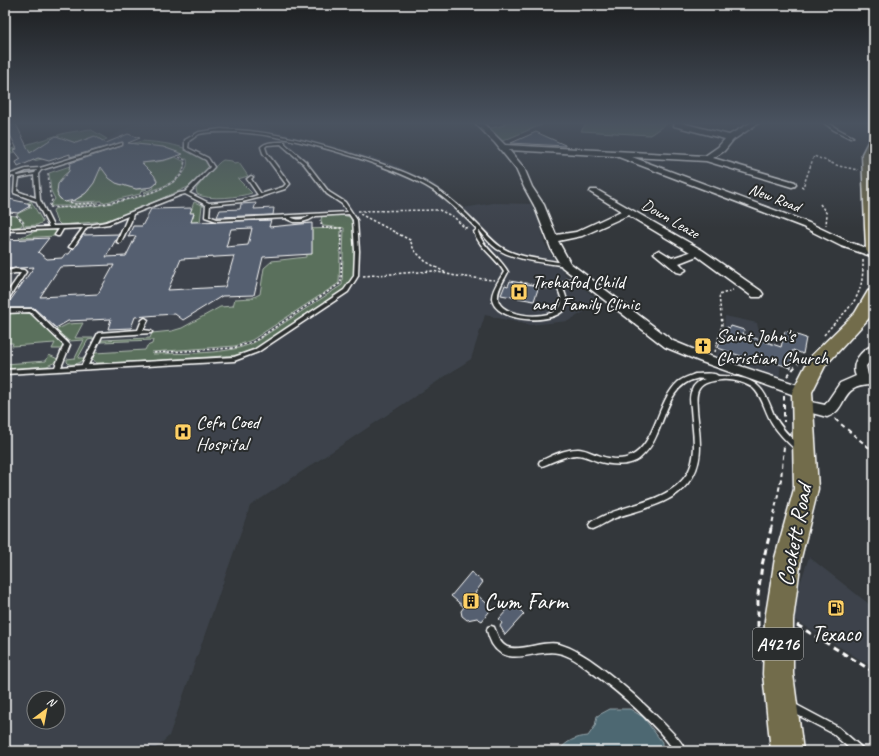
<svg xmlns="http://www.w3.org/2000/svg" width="879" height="756" font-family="Caveat,sans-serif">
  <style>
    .built { fill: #3d434b; fill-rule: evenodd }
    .green { fill: #5a705b; stroke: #acb8ad }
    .water { fill: #4d6872; stroke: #94a4aa }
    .building { fill: #555f70; stroke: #fff; fill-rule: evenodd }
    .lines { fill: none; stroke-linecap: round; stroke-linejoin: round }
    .service-casing { stroke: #fff; stroke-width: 3 }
    .minor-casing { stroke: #fff; stroke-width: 3 }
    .primary-casing { stroke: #fff; stroke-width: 3 }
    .path-far2 { stroke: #fff; stroke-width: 1.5; stroke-dasharray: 2.5 2; stroke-linecap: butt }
    .path-far1 { stroke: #fff; stroke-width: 2; stroke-dasharray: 4.5 3.5; stroke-linecap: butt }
    .path { stroke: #fff; stroke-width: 3; stroke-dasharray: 6 4.5; stroke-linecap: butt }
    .service { fill: #2a2d2e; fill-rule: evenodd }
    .minor { fill: #2a2d2e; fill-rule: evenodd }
    .primary { fill: #726c4b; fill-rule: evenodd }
    .labels { text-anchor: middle; stroke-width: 4; stroke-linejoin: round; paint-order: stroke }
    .far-street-label { font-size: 16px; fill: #fff; stroke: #2a2d2e }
    .shield { fill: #2a2d2e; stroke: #bfc0c0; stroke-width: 1 }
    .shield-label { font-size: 18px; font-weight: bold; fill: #fff }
    .poi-label { font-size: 19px; fill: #fff; stroke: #2a2d2e; text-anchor: start }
    .near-street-label { font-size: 23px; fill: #fff; stroke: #2a2d2e }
    .near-poi-label { font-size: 23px; fill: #fff; stroke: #2a2d2e; text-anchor: start }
  </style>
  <rect width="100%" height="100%" fill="#33373b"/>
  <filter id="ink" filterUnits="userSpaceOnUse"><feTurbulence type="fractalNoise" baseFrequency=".025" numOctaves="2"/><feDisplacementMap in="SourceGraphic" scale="8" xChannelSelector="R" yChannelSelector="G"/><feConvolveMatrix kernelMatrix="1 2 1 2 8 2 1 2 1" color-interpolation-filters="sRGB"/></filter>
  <g filter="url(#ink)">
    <path class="built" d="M137,122H249L290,135L332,145L391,163L433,183L463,208L494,203L531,204L541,224L544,242L552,256L566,275L602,302L568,321L530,325L485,315L471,359L250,506L169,736L153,751H5V163L10,159L5,150L65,133L90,129L107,139ZM34,698H58V722H34Z
      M725,316L757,323L758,328L777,334L775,342L782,345L779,384L714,361L724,329Z
      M809,557L874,608V668L789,616Z"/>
    <path class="green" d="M502,122H546L541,125L500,142L486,129L505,125Z
      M587,122H669L650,135L581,131Z
      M90,129L107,139L102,141L94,136L76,143L56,136L30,153L42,159L34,161L14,150L15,152L7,154L5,151L65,133Z
      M142,141C165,143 195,145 210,167L200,177L188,187L119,217L105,221L61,225L56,220L53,211L54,209C66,206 81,208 94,206C115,203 193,190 187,159H184L177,152L163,147L97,155C108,144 128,146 142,141Z
      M175,157L185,162C184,181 159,188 145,193L144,192L154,188L153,186L156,184L157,181L116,163C135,162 158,165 175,157Z
      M223,160L232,161L234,164L239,163L248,176L238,179L252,193C240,197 208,201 197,194L196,189C201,182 217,163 223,160Z
      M73,165L75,168C71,170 67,172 64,175C57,183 52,202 68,202V203H99L72,206H50L55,199L51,191L49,173Z
      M107,169L116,183L136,189H147L141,191L140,194L102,203L101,201L82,202L72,201C88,195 94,187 94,171Z
      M31,201L43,222L37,225L23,226L24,222L17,214L32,207L28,205L30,204L27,203Z
      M194,202L204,206H202L200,222L173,223L174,220L192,219L194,213H190Z
      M338,214L350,217C357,228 358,266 352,279C349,287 341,292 334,296L255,349L239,355L115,363H97L92,360L95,353L145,350L147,346L152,344L153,340L101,342L102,340L150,338L152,333L172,331L182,328L220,307L233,306L235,299L252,298L260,294L264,268L272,261L306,257L304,229L341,228L339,283L252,340L244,343L235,346L152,352L153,354C183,353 230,355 255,342L342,285L344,228L323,226L321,220L322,216Z
      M8,215L16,216L23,223L21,226L5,229V216Z
      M55,229L58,231L55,236L19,238L36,231Z
      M5,312H19L33,314L64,347L63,349H52L55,343L12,346L13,343H5Z
      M83,323L75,338H95L94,339L88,340L78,358H85C81,363 75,365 69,364L67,362V359L75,358L84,340L69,341L56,330L68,324Z
      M49,355L60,360L47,366L5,369V364L46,361Z"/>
    <path class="water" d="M610,709H630L643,717L662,742V751H559C566,741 576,737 588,736L595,726L597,716Z"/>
    <path class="building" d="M16,124L30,153L56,136L76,143L95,136L106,143L128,134L140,138L128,143L163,147L183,154L165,160L142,163L154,175L157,181L156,184L152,187L136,189L116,183L109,178L101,167L94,183L86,193L75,200L64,202L58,196L57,192L58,184L69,171L70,163L122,146L123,142L70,157V154L49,161L38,158L18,167L16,162L21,159L14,150L17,149L6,127Z
      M536,132L565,145V146L511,143Z
      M5,198L31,204L28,205L30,206L18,213L9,212L5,211Z
      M256,203L254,209L274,208L273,215L217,217L220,210L240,209L241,204Z
      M192,208L190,213H194L191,222L271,220L269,227L312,223V254L263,257L254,295L222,296L183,320L175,314L159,315L135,317L131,328L108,329L111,319L68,321L56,328L34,308H5L34,267L5,269V240L49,238L38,252L47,259L62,258L65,254H69L83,235L119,234L106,257L126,256L136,236L128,237L133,226H142L151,209ZM252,228L248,245L226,247L231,229ZM234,256L225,287L168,290L181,259ZM114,265L98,294L40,297L60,267Z
      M510,281L539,286L534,301L501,295L505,285L508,286Z
      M731,326L744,330L743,334L781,347L785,331L806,338L803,354L793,350L791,368L767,360L766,365L718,348L721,338L724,339L727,327L730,328Z
      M471,572L483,582L475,593L492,608L482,621L477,618L467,620L462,616L461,611L464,607L451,596Z
      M513,603L524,614L505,635L500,626L502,623L499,619Z"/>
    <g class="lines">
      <g class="service-casing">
        <path id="service" d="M823,122H827L836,128L853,137L850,138L834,130Z
          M221,129C230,130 240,130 249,131C288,135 326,146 363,158C386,165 410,173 430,185C449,196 464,211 479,226C486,233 492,241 501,247C520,259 546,259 568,264V265L566,266C544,262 517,261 497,249C490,244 485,238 480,231L478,232C484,249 500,257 508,272C505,279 497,289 498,298C498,318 554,322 561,305C563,299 559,292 557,287L558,286L567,280L582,276L584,278V279L571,282L563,288C564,292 567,297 567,303C564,327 493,324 492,298C492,289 500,279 504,272C496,257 480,249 474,232L477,229C461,213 445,197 426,186C405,174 381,166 358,158C319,146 277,134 236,132C225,132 210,131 199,134C196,136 192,139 189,141L188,148L208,158L214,167L189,193L209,203L242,200L258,195L247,179L251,176L253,177L251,179L261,194L283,187L286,184L263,153L261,147C267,141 277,142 285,142V144L306,162L329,192L345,202L357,220L359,251L358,276L348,292L258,352L234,361L5,374V370L55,367L64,345L30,312L5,313V309H33L69,344L70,345L61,367L82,365L98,333L138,330L142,320L145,318L148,320L143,330L151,331L152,332L151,333L102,336L88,365L234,357L254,350L344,290L354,276L355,251L353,220L349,214L316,216L309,220L302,222H294L287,219V218L217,221L205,217L206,205L185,194L181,195L133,214L131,221L121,242L119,243L117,242L128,216L109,224L87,227L73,248H71L69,247L83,228L63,229L59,236H57L55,235L59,229L5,231V229L49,227L36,201L14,193L15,177L13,176L5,178V176L26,169L40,168L122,143V145L41,170L38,174L40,200L53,226L90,225L106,222L179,193L185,192L210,167L206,160L185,149V140L199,132ZM281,144L304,164L327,194L342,204L348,212L217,219L209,216L210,205L242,202L262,197L263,196L285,189L290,184L267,153L265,147L267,145ZM37,170L35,173L18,176L16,175L26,171ZM34,175L36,198L17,191L19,178ZM310,216C303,220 298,221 291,217Z
          M15,269L24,270L26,272L7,301L5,302V296L21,273H15L6,275L5,274V272Z
          M695,374C701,374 708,373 714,374C716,374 717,376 719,376C733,376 750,377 760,388C767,395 770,406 774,415C780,427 790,437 800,446L801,448L800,450L798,451L796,450C787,442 778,433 772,423C765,412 763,397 753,388C744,382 731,379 721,380C713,381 703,382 699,389C695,395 697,403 697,410C699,434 706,462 688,483C671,505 640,509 615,518C607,521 601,526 593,529L590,528L589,525C591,521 595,520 599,518C627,503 668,503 687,474C699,455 692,429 691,408C690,402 689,396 692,390C694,384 699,381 705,379C702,379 699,378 696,379C671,384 666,415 657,434C653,444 647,452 639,459C628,467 610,465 597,461C591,459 584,455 577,455C565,455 553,462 542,466L540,465L539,463L540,461C552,456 564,449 578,449C585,449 591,453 598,455C607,459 622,461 631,456C656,444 657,401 678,382C683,378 690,376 695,374Z
          M491,626L494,627C497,634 499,643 507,647C522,652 543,640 559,644C573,648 587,657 599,666C623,684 646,705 667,727C674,734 682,742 686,751H675C652,720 621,694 590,671C581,664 570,655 558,653C538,648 507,669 492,644C490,640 488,635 487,630L488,627Z
          M791,702L838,727L862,748L864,751H852L832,733L788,710L786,707L788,704Z"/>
      </g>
      <g class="minor-casing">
        <path id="minor" d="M474,122H482L505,145L705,156L718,147L725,139L674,126L675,122H681L686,124L729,135L752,122H760L733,140L724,151L713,158L795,182L796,184L795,186L792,187L706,161L632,157L809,223L849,242L874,251V257L841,246L803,227L616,156L509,150L524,168L532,187L544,205L556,235L576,232L621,211L590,192L591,190H597L702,250L761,291L763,294L761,297H753L697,256L679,263L686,270L681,273L677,272L654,253L659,250L672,258L690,252L628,215L582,236L558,241L570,263L673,341L707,355L807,388L809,392L807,396L802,397L797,396L699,361L665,347L562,267L552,251L534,205L524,187L516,169L495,143Z
          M5,141H8L10,145L8,149H5Z
          M874,345V357L866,366L868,375H874V385C837,384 850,409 827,417L797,409L795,405L797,401L802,400L825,405L840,383L856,376C850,363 861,350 874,345Z"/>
      </g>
      <g class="primary-casing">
        <path id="primary" d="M874,137V255L868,253L866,250L862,154L870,138Z
          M874,289V310L870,317L825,366L812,392L818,489L801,558L793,620V674L803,751H771L763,674L765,620L775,558L794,489L792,392L810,357L855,313L868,291Z"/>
      </g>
      <path class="path-far2" d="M48,173L50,195L52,200L49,207C78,210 166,199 183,172C184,169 184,163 185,160L177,156
        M801,186L803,187L814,156L839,166L858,170
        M70,202L75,204L94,203
        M820,204L827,214L826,225
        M358,211L439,210L454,217L465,228L469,227
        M360,214L410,240L414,250L425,261L446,273
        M16,215L23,222
        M363,276L433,271L456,276L494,280
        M520,282L552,289
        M824,335C849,305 864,303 863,259
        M715,352L722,324L719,295L733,290
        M154,353L233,348L253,342L341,283L342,228H323L320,220"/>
      <path class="path-far1" d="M787,376L801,360
        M784,396V422
        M835,419L874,452
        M771,530L781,479L784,446"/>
      <path class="path" d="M797,625L874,672
        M758,627V595L762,565L771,529"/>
      <use href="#service" class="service"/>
      <use href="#minor" class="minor"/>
      <use href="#primary" class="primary"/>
    </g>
  </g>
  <linearGradient id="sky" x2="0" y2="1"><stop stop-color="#1c1e20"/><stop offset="0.54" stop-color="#4a5360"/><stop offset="1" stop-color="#4a5360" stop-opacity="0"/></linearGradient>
  <rect width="879" height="228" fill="url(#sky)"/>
  <defs>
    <g id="hospital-square" transform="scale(0.9)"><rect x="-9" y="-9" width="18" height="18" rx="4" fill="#ffd166" stroke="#2a2d2e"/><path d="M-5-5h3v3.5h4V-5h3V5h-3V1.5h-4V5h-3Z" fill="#111"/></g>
    <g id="church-square" transform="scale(0.9)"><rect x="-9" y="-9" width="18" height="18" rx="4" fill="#ffd166" stroke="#2a2d2e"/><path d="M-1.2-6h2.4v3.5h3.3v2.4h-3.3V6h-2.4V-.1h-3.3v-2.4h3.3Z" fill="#111"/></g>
    <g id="building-square" transform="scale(0.9)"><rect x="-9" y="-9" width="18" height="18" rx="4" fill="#ffd166" stroke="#2a2d2e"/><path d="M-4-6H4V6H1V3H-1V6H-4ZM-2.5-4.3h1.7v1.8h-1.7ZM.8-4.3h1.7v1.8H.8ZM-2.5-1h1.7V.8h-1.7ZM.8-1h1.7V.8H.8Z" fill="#111"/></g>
    <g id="fuel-square" transform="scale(0.9)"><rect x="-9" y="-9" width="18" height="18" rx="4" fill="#ffd166" stroke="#2a2d2e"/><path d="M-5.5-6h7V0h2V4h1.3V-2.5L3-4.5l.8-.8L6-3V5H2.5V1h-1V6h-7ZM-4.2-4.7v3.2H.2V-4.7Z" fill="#111"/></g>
  </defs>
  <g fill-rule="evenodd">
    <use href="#hospital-square" x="519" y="292"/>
    <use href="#church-square" x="703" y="346"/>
    <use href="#hospital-square" x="183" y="432"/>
    <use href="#building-square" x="471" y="601"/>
    <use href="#fuel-square" x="836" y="608"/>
  </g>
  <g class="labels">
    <g class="far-street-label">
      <text transform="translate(775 197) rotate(21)" y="6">New Road</text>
      <text transform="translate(671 218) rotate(30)" y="6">Down Leaze</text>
    </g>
    <rect class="shield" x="753" y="628" width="50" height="32" rx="3"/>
    <g class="shield-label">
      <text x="778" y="650">A4216</text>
    </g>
    <g class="poi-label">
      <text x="532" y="288">Trehafod Child<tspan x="532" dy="22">and Family Clinic</tspan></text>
      <text x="716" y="342">Saint John's<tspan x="716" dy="22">Christian Church</tspan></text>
      <text x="196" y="428">Cefn Coed<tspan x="196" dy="22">Hospital</tspan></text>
    </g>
    <g class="near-street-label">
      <text transform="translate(794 535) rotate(-79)" y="8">Cockett Road</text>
    </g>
    <g class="near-poi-label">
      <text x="484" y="609">Cwm Farm</text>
      <text x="836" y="641" text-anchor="middle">Texaco</text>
    </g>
  </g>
  <rect width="879" height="756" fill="none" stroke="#2a2d2e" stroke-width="20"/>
  <rect x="10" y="10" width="859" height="736" fill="none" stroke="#fff" stroke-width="1.5" filter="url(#ink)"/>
  <g transform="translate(46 710) rotate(32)"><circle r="19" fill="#2a2d2e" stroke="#7f8182"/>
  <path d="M0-3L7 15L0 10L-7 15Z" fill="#ffd166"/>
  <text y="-6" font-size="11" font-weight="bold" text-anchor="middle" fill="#ffffff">N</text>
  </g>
</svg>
